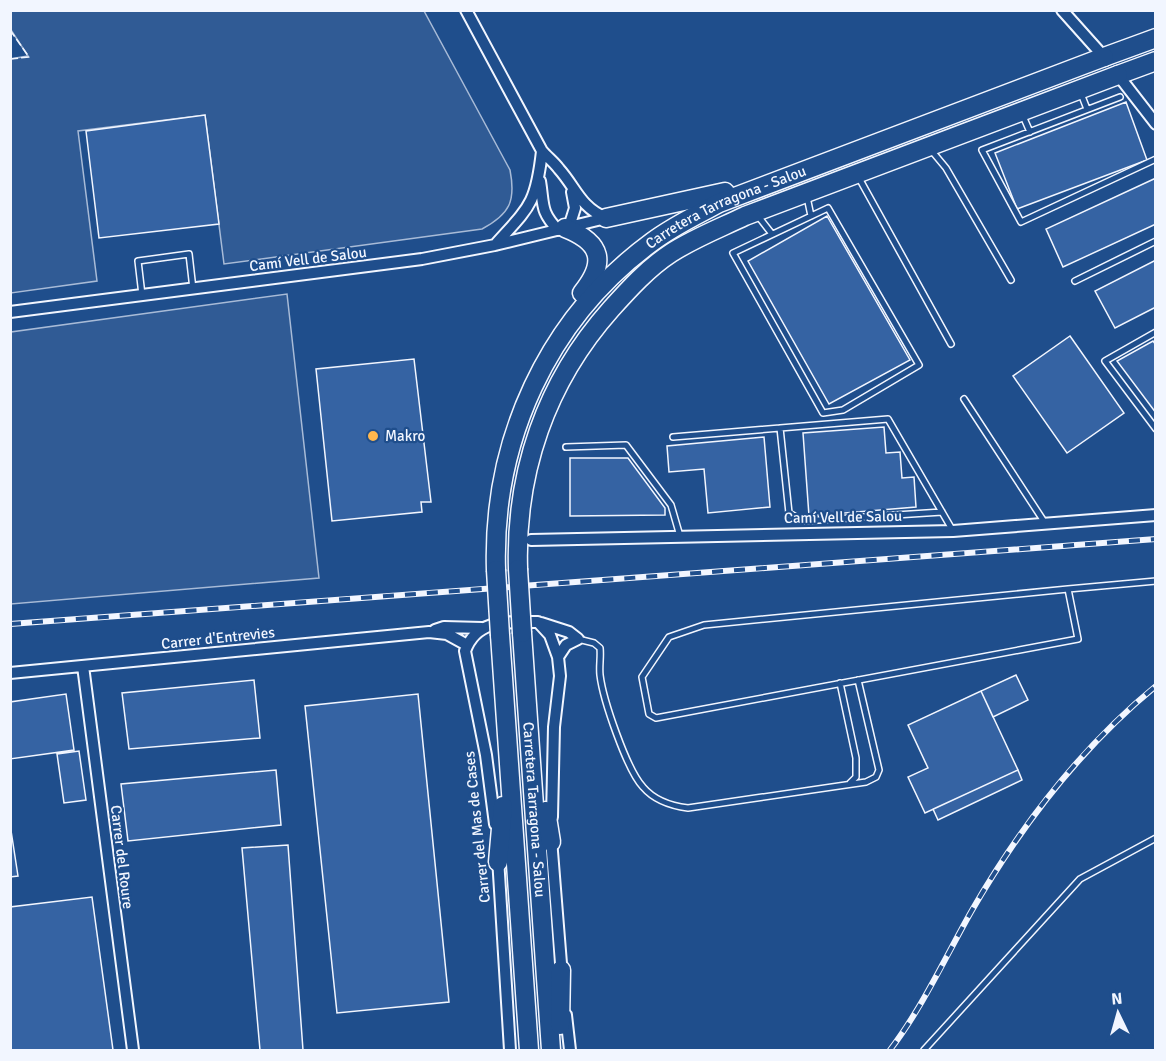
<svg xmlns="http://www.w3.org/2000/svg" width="1166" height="1061" font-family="Signika,sans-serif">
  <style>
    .green { fill: #305b95; stroke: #a8bbd7; stroke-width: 1.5 }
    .building { fill: #3563a3; stroke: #f2f6ff; stroke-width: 1.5 }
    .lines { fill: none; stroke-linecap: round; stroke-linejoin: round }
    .service-casing { stroke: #f2f6ff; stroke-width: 8 }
    .minor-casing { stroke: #f2f6ff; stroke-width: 14 }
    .primary-casing { stroke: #f2f6ff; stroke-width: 21 }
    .trunk-casing { stroke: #f2f6ff; stroke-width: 21 }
    .service { stroke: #1f4e8c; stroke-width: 5 }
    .minor { stroke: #1f4e8c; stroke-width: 10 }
    .primary { stroke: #1f4e8c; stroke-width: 18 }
    .trunk { stroke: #1f4e8c; stroke-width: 18 }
    .rail-casing { stroke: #f2f6ff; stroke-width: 6 }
    .rail { stroke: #1f4e8c; stroke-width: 4; stroke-dasharray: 11; stroke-linecap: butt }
    .trunk-bridge-casing { stroke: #f2f6ff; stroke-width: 21; stroke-linecap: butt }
    .trunk-bridge { stroke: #1f4e8c; stroke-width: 18 }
    .fence { stroke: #f2f6ff; stroke-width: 1.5; stroke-dasharray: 8 3; stroke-linecap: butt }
    .poi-dot { fill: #ffb74d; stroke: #1f4e8c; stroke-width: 2 }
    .labels { text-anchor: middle; stroke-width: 4.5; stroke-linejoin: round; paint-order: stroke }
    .street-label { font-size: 15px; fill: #f2f6ff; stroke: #1f4e8c }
    .poi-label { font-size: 15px; fill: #f2f6ff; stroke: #1f4e8c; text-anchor: start }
  </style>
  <rect width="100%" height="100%" fill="#1f4e8c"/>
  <path class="green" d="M11,11H424L510,170C516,201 510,214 482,229L224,264L205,115L78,131L97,281L11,293L10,59L28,56L11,30Z
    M287,294L319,578L11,604V332Z"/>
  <path class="building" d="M1126,102L1147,160L1017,209L995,153Z
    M205,115L219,224L99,238L86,131Z
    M1156,178V224L1063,267L1046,229Z
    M827,216L910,360L829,404L748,261Z
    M1156,260V307L1115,328L1095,291Z
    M1070,336L1124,413L1067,453L1013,376Z
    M1153,341L1156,345V413L1117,361Z
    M414,359L431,502H421L422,512L332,521L316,369Z
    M884,427L886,453L900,452L902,478L914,477L916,507L809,516L803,433Z
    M764,437L770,507L708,513L704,469L669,472L667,446Z
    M570,458H628L665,508V515L570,516Z
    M1016,675L1028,700L993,717L981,691Z
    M254,680L260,738L129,749L122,693Z
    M981,691L1018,770L925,813L908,777L928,768L908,725Z
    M66,694L74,750L10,759V702Z
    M418,694L449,1002L337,1013L305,706Z
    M79,751L86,800L64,803L57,754Z
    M276,770L281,825L128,841L121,784Z
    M1018,770L1022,780L938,820L933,809Z
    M10,824L18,876L10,877Z
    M288,845L303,1050H260L242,848Z
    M92,897L113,1050H10V907Z"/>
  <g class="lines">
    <g class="service-casing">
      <path id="service" d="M1080,91L1087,109
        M1120,97L982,150L1021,222L1156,159
        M1023,116L1030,132
        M931,150L946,168L1011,280
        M859,178L951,344
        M807,197L811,216
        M828,208L919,365L843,410L823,413L733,253Z
        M758,216L772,234
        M1075,281L1156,241
        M142,295L138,261L189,254L193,289
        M1156,332L1105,361L1156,429
        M964,399L1045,523
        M780,428L789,513L803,521L942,512
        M673,437L888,419L953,531
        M566,447L626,445L671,505L680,536
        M1068,589L1078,639L656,718L649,714L642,677L669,637L704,625Z
        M1068,589L1156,581
        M578,639L594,643L600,648C601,657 599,666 600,675C603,700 627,770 643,787C654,800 672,806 688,808L866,782L876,777L879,770L858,680
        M840,683L856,758V777L850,783
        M924,1050L1080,879L1156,838"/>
    </g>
    <g class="minor-casing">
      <path id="minor" d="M466,10L542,151C547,157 554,162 559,169C576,188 580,207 606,218
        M1062,10L1104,57
        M1118,75L1156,124
        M540,181C544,205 540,211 558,230
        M569,227L575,208L572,192
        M495,245C529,207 536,205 542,151
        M10,312L422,259L495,245L606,218
        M531,540L953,531L1156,515
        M541,623L569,632L578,639L566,645L558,657
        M435,630L444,627L482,628
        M83,666L133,1050
        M10,673L429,632L447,634L467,645
        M495,824L486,755L465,651C477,618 508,622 538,622L550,635L558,657L560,676L554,727L552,817
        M551,839L562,976
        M498,858L510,1050
        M566,1015L570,1050"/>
    </g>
    <g class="primary-casing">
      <path id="primary" d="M1104,57L1156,38
        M1118,75L1156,61"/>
    </g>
    <g class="trunk-casing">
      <g id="trunk">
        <path d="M606,218L725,192"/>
        <path d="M565,228C603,243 606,263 582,293"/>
        <path d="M518,569C515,472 546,382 611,309C629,289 648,268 671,253C694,238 720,228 745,216L1118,75"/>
        <path id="s1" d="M496,570C492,441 547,319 652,242C673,226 697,215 719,203L1104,57"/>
        <path id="s2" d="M522,633L551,1050"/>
        <path d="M500,635L529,1050"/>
        <path d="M546,811L551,842"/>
        <path d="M498,862L503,806"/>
        <path d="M560,1025L561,970"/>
      </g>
    </g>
    <use href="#service" class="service"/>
    <use href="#minor" class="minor"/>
    <use href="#primary" class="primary"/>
    <use href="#trunk" class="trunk"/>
    <g class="rail-casing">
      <path id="rail" d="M10,624L1156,539
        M890,1050C922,1008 945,958 971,912C1020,827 1079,749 1156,686"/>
    </g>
    <use href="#rail" class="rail"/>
    <g class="trunk-bridge-casing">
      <path id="trunk-bridge" d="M518,569L522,633
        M496,570L500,635"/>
    </g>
    <use href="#trunk-bridge" class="trunk-bridge"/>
    <path class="fence" d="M10,30L29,57L10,59"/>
  </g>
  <circle class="poi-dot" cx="373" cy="436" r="6"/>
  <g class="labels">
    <g class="street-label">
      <text dy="5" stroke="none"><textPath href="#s1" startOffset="460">Carretera Tarragona - Salou</textPath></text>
      <text transform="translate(308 259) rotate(-7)" y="5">Camí Vell de Salou</text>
      <text transform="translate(843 517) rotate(-1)" y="5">Camí Vell de Salou</text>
      <text transform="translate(218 638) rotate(-6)" y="5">Carrer d'Entrevies</text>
      <text dy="5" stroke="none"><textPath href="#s2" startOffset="177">Carretera Tarragona - Salou</textPath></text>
      <text transform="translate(477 827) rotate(-96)" y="5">Carrer del Mas de Cases</text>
      <text transform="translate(122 857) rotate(83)" y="5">Carrer del Roure</text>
    </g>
    <g class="poi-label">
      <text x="385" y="441">Makro</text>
    </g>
  </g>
  <rect width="1166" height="1061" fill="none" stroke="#f2f6ff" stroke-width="24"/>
  <g transform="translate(1118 1013) rotate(355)" stroke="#1f4e8c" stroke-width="4.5" paint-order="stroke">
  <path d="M0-4.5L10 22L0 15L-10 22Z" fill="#f2f6ff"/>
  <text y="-9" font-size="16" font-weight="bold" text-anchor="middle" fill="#f2f6ff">N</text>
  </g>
</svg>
